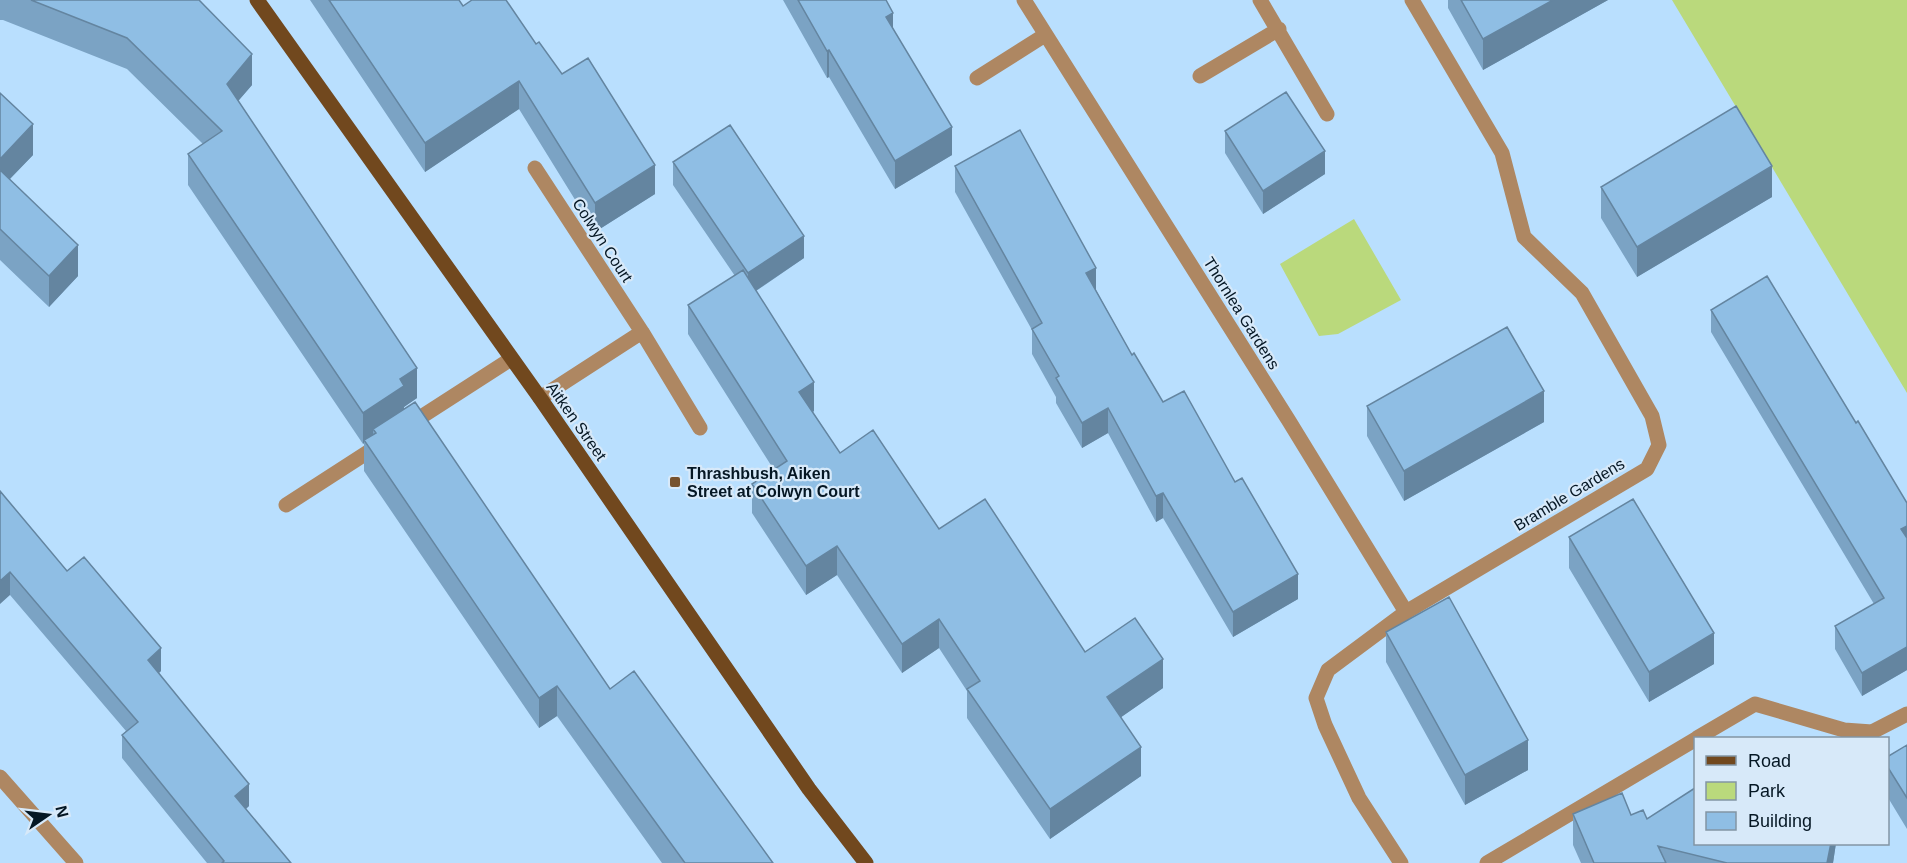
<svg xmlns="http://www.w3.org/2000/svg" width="1907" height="863" font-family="Arial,sans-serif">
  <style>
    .green { fill: #bad97c }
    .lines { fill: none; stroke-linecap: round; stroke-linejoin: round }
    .minor { stroke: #ae8762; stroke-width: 15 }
    .major { stroke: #71481e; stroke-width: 15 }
    .wall { fill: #7ba3c4 }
    .shaded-wall { fill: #6485a0 }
    .building { fill: #8fbee4; stroke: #6485a0; stroke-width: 1.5 }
    .poi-dot { fill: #77522d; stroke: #d7e9f9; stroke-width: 2 }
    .labels { text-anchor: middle; stroke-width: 4.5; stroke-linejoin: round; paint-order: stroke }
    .street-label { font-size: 16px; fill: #051724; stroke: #d7e9f9 }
    .poi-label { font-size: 16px; font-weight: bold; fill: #051724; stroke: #d7e9f9; text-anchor: start }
  </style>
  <rect width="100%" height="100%" fill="#b9dffe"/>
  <path class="green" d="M1672,0H1907V393Z
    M1354,219L1401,300L1338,334L1319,336L1280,264Z"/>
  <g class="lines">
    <path class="minor" d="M1024,0L1289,421L1406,612
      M1260,0L1327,114
      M1200,76L1279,29
      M977,78L1045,35
      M535,168L642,332L700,428
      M540,398L642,332
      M407,426L511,359
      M286,505L382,443
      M1697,738L1755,704L1844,730L1872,732L1907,714
      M0,777L76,863
      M1401,863L1359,798L1325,725L1316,698L1328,670L1406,612L1647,469L1659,445L1652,416L1582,293L1524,237L1502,153L1412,0
      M1487,863L1696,739"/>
    <path class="major" d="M257,0L540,398L809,789L866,863"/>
  </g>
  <path class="wall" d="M0,0H199L252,85L238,101L417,398L404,407V409L610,689L773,863H662L557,716L539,728L364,471V443L363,444L188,185V154L203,144L127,69L3,20H0Z
    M310,0H459L463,6L536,44L562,74L655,194L595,232L519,109L425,172Z
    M783,0H886L893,29L952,155L895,189L829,77L827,78Z
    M1448,0H1608L1483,70L1448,8Z
    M0,93L33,155L10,179L78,276L49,307L0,260Z
    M1225,131L1325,174L1263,214L1225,153Z
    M673,162L804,258L756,291L814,411L813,412L840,453L939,529L1085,652L1163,688L1121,717L1141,776L1050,839L967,718V691L939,648L902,673L837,575L806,595L752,513V484L774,470L688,334V305L735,276L673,185Z
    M955,166L1096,290L1132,355L1163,402L1298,599L1233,637L1163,518L1156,522L1108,433L1082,448L1056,403V397L1032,354V330L955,192Z
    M1601,187L1772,197L1637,277L1601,218Z
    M1711,310L1856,423L1907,526V670L1862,696L1835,649V626L1874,604L1711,332Z
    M1367,406L1544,422L1404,501L1367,436Z
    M0,491L67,571L161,671L159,673L249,806L246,809L291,863H207L122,758V735L126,731L10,595Z
    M1569,537L1714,664L1649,702L1569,568Z
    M1386,632L1528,770L1465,805L1386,662Z
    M1907,745V829L1887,796V757Z
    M1573,814L1631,815L1647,819L1695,843H1836L1833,863H1581L1573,845Z"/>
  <path class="shaded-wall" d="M1553,0H1608L1483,70V39Z
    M893,13V41L886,17Z
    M829,50V77L827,78V51Z
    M252,54V85L227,114V84Z
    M519,81V109L425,172V143Z
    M33,124V155L0,189V159Z
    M952,127V155L895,189V161Z
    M1325,151V174L1263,214V191Z
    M655,165V194L595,232V203Z
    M1772,166V197L1637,277V247Z
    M804,236V258L748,296V273Z
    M78,245V276L49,307V276Z
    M1096,268V293L1086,273Z
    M417,368V398L404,407V416L376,433L373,429V437L364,440V443L363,444V413L400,379Z
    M814,382V411L799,421V392Z
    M1544,391V422L1404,501V471Z
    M1108,408V433L1082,448V423Z
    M1163,493V518L1156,522V496Z
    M1907,526V548L1901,529Z
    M837,546V575L806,595V566Z
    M10,572V595L0,604V581Z
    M1298,574V599L1233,637V612Z
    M939,619V648L902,673V644Z
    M1714,633V664L1649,702V672Z
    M1907,647V670L1862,696V673Z
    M161,648V671L148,682V660Z
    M1163,659V688L1107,727V697Z
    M557,686V716L539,728V698Z
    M1528,740V770L1465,805V775Z
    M1141,747V776L1050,839V809Z
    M249,784V806L235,818V796Z
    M1831,843H1836L1833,863H1827Z"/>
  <path class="building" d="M31,0H199L252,54L227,84L417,368L400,379L404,386L363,413L188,154L222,131L127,38Z
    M329,0H459L463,6L472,0H506L536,44L539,42L562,74L588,58L655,165L595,203L519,81L425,143Z
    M798,0H886L893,13L886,17L952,127L895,161L829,50L827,51Z
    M1461,0H1553L1483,39Z
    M1286,92L1325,151L1263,191L1225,131Z
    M0,93L33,124L0,159Z
    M1736,106L1772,166L1637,247L1601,187Z
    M730,125L804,236L748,273L673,162Z
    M1020,130L1096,268L1086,273L1132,355L1134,353L1163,402L1184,391L1235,482L1242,478L1298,574L1233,612L1163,493L1156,496L1108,408L1082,423L1056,378L1059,376L1032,329L1042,323L955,166Z
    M0,170L78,245L49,276L0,229Z
    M743,270L814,382L799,392L840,453L873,430L939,529L985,499L1085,652L1135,618L1163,659L1107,697L1141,747L1050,809L967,689L980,681L939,619L902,644L837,546L806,566L752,484L787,461L688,305Z
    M1767,276L1856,423L1858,421L1907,503V526L1901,529L1907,538V647L1862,673L1835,626L1884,598L1711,310Z
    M1507,327L1544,391L1404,471L1367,406Z
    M415,402L610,689L634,671L773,863H685L557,686L539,698L364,440L376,433L373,429Z
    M0,491L67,571L84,557L161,648L148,660L249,784L235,796L291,863H222L224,861L122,735L138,722L10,572L0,581Z
    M1633,499L1714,633L1649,672L1569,537Z
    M1449,597L1528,740L1465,775L1386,632Z
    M1907,745V798L1887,766V757Z
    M1695,788V843H1831L1827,863H1727L1658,846L1666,863H1594L1573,814L1622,793L1631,815L1643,810L1647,819Z"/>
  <rect class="poi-dot" x="669" y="476" width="12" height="12" rx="3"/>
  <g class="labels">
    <g class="street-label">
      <text transform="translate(603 240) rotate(57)" y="6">Colwyn Court</text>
      <text transform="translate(1242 313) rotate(58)" y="6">Thornlea Gardens</text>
      <text transform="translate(577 421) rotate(55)" y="6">Aitken Street</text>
      <text transform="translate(1569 494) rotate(-31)" y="6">Bramble Gardens</text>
    </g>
    <g class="poi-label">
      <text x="687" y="479">Thrashbush, Aiken<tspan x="687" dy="18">Street at Colwyn Court</tspan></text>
    </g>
  </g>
  <rect x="1694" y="737" width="195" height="108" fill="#d7e9f9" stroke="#8395a4" stroke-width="1.5"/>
  <rect x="1706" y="756" width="30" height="9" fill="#71481e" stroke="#8395a4" stroke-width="1.5"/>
  <text x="1748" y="767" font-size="18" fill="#051724">Road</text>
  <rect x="1706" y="782" width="30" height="18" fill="#bad97c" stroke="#8395a4" stroke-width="1.5"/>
  <text x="1748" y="797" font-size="18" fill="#051724">Park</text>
  <rect x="1706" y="812" width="30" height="18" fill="#8fbee4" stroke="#8395a4" stroke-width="1.5"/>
  <text x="1748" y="827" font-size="18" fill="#051724">Building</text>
  <g transform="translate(48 815) rotate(76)" stroke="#d7e9f9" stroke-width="4.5" paint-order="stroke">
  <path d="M0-4.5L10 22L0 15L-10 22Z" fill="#051724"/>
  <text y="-9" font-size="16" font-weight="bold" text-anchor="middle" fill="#051724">N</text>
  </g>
</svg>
